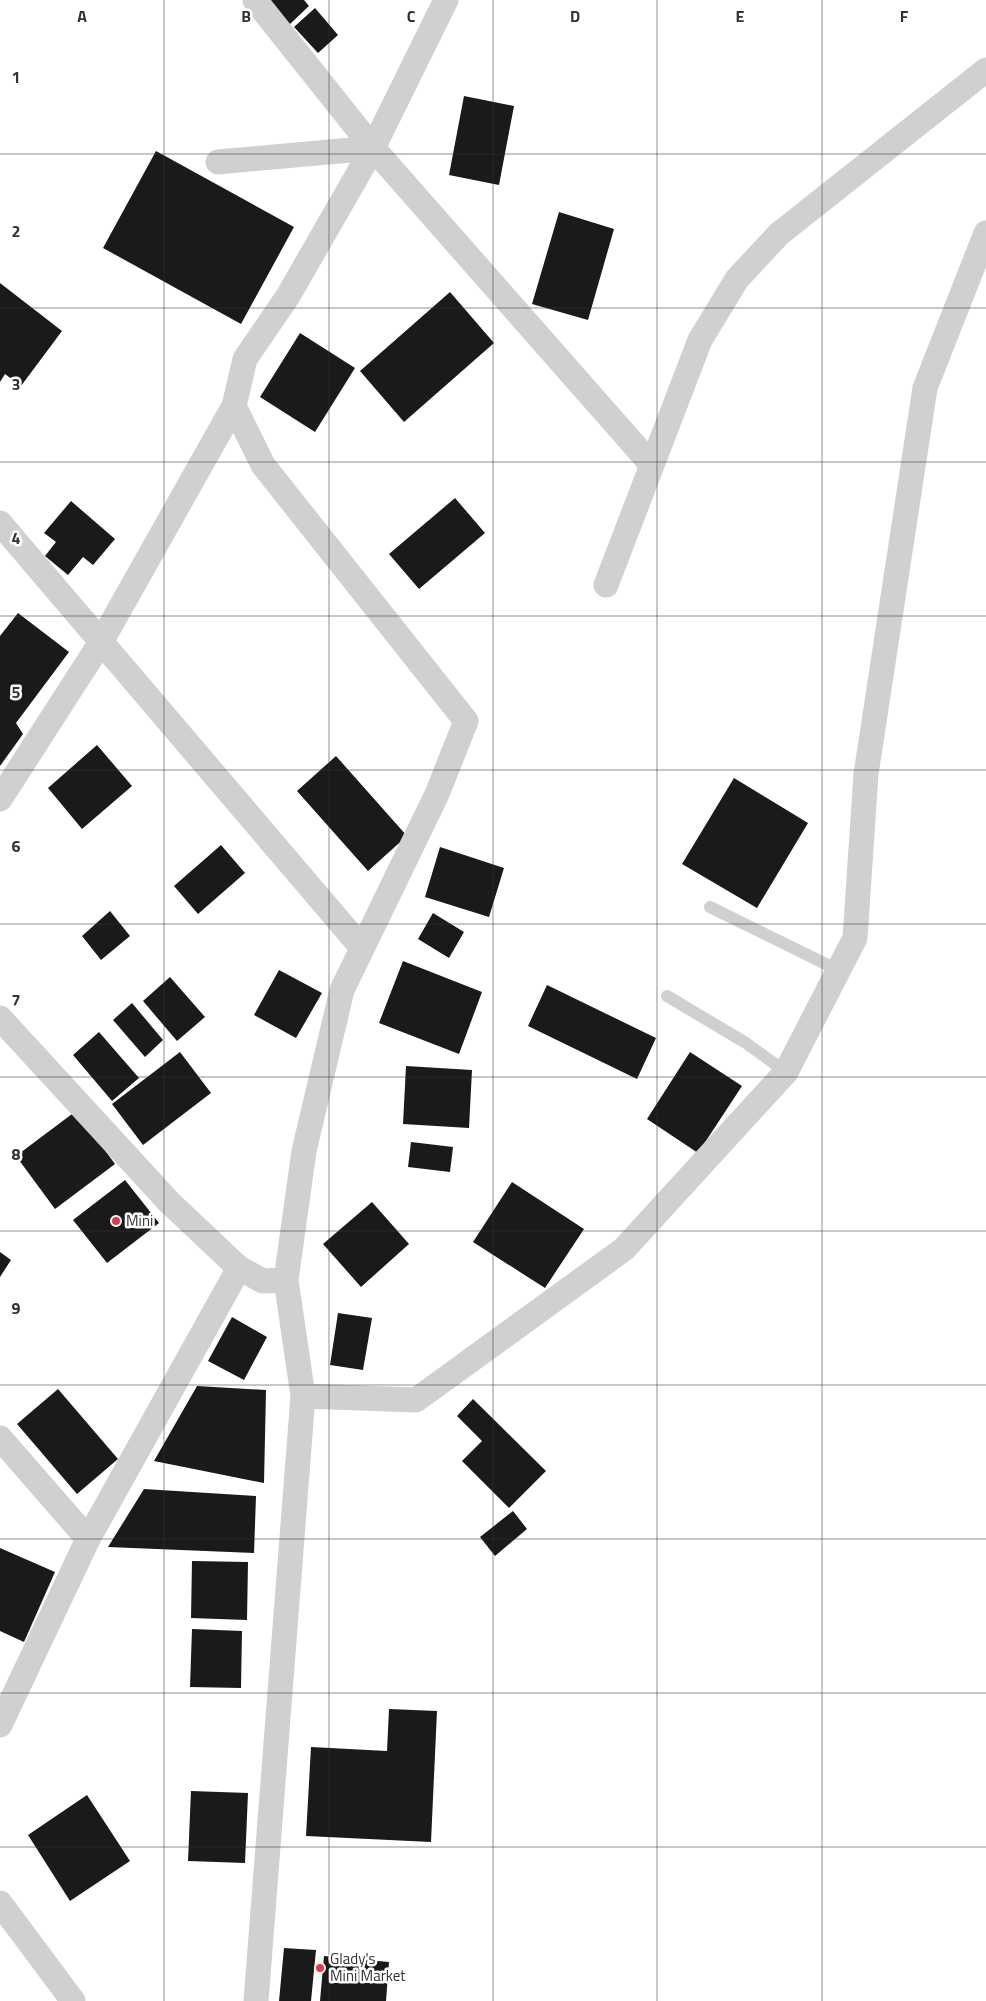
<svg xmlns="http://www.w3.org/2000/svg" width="986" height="2001" font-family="'Titillium Web',sans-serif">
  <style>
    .building { fill: #1a1a1a }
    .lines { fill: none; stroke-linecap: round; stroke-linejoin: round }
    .lane { stroke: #d0d0d0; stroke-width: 12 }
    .street { stroke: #d0d0d0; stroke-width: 25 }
    .grid { fill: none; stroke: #333; stroke-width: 1; stroke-opacity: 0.55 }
    .poi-dot { fill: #e63946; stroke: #fff; stroke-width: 2 }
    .labels { text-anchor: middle; stroke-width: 5; stroke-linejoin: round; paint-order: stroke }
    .poi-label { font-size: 15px; fill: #333; stroke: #fff; text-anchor: start }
    .grid-label { font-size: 16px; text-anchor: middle; font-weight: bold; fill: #333; stroke: #fff; stroke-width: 5; stroke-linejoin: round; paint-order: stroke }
  </style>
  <rect width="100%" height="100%" fill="#fff"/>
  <path class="building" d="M266,0H304L309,6L289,25Z
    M315,8L338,35L318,53L294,27Z
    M464,96L514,106L499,185L449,175Z
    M156,151L294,227L241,324L103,248Z
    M559,212L614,229L588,320L532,304Z
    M0,283L62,331L21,386L5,374L0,382Z
    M450,292L494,343L404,422L360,371Z
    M300,333L355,368L315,432L260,397Z
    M455,498L485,533L419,589L389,554Z
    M71,501L115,539L93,565L83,557L68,575L45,556L56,542L44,533Z
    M18,613L69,652L16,723L23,734L0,766V636Z
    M97,745L132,786L82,829L48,788Z
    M336,756L407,836L368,871L297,791Z
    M734,778L808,823L757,908L682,864Z
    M221,845L245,873L198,914L174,886Z
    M440,847L504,868L489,917L425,897Z
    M110,911L130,936L101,960L82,936Z
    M433,913L464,932L449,958L418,939Z
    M403,961L482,992L459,1054L379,1023Z
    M279,970L322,993L296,1038L254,1015Z
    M170,977L205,1017L177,1041L143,1001Z
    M547,985L656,1038L637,1079L528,1026Z
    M132,1003L163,1040L145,1057L113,1020Z
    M99,1032L139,1078L112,1101L73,1055Z
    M180,1052L211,1093L143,1145L112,1104Z
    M690,1052L742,1086L698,1153L647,1119Z
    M406,1066L472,1070L469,1128L403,1124Z
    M76,1111L115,1164L55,1209L16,1156Z
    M411,1142L453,1147L450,1172L408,1167Z
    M125,1180L159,1223L107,1263L73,1220Z
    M512,1182L584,1229L545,1288L473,1242Z
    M372,1202L409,1244L361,1287L323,1244Z
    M0,1252L11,1260L0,1277Z
    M338,1313L372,1318L363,1370L330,1365Z
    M232,1317L267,1337L244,1380L208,1361Z
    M197,1386L266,1390L264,1483L154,1461Z
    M58,1389L118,1459L77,1494L17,1424Z
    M473,1399L546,1471L509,1508L462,1461L482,1441L457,1416Z
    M144,1489L256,1496L254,1553L108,1547Z
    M513,1511L527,1529L495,1556L480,1537Z
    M0,1548L55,1572L24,1642L0,1631Z
    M192,1561L248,1562L247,1620L191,1618Z
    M192,1629L242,1631L241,1688L190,1687Z
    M389,1709L437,1711L431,1842L306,1836L311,1747L387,1751Z
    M191,1791L248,1793L245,1863L188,1861Z
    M87,1795L130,1861L70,1901L28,1835Z
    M284,1948L316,1950L311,2001H279Z
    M324,1956L389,1962L386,2001H320Z"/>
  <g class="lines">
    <path class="lane" d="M710,907L838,970
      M667,996L746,1043L786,1072"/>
    <path class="street" d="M255,0L373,148L651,464
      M218,162L373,148
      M0,523L362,948
      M606,585L700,340L737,279L779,234L986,70
      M0,799L101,642L234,406
      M0,1018L169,1202L239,1268L263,1281L286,1280L303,1396L256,2001
      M286,1280L304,1151L342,990L437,794L466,721L263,465L234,406L245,359L288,296L373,148L446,0
      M303,1396L416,1400L624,1249L786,1072L855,938L866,774L925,388L986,233
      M0,1438L88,1539
      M0,1725L88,1539L239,1268
      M0,1903L73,2001"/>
  </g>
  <path class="grid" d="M164,0V2001M329,0V2001M493,0V2001M657,0V2001M822,0V2001M0,154H986M0,308H986M0,462H986M0,616H986M0,770H986M0,924H986M0,1077H986M0,1231H986M0,1385H986M0,1539H986M0,1693H986M0,1847H986"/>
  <g class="poi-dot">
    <circle cx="116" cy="1221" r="5"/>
    <circle cx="320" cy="1968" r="5"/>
  </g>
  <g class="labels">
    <g class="poi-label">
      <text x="126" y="1226">Mini</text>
      <text x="330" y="1964">Glady's<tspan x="330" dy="17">Mini Market</tspan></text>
    </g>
  </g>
  <g class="grid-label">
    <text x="82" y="22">A</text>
    <text x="246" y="22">B</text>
    <text x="411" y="22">C</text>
    <text x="575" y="22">D</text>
    <text x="740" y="22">E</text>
    <text x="904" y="22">F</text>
    <text x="16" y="83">1</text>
    <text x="16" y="237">2</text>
    <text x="16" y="390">3</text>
    <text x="16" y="544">4</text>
    <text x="16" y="698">5</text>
    <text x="16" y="852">6</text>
    <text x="16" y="1006">7</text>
    <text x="16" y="1160">8</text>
    <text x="16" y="1314">9</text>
  </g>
</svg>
